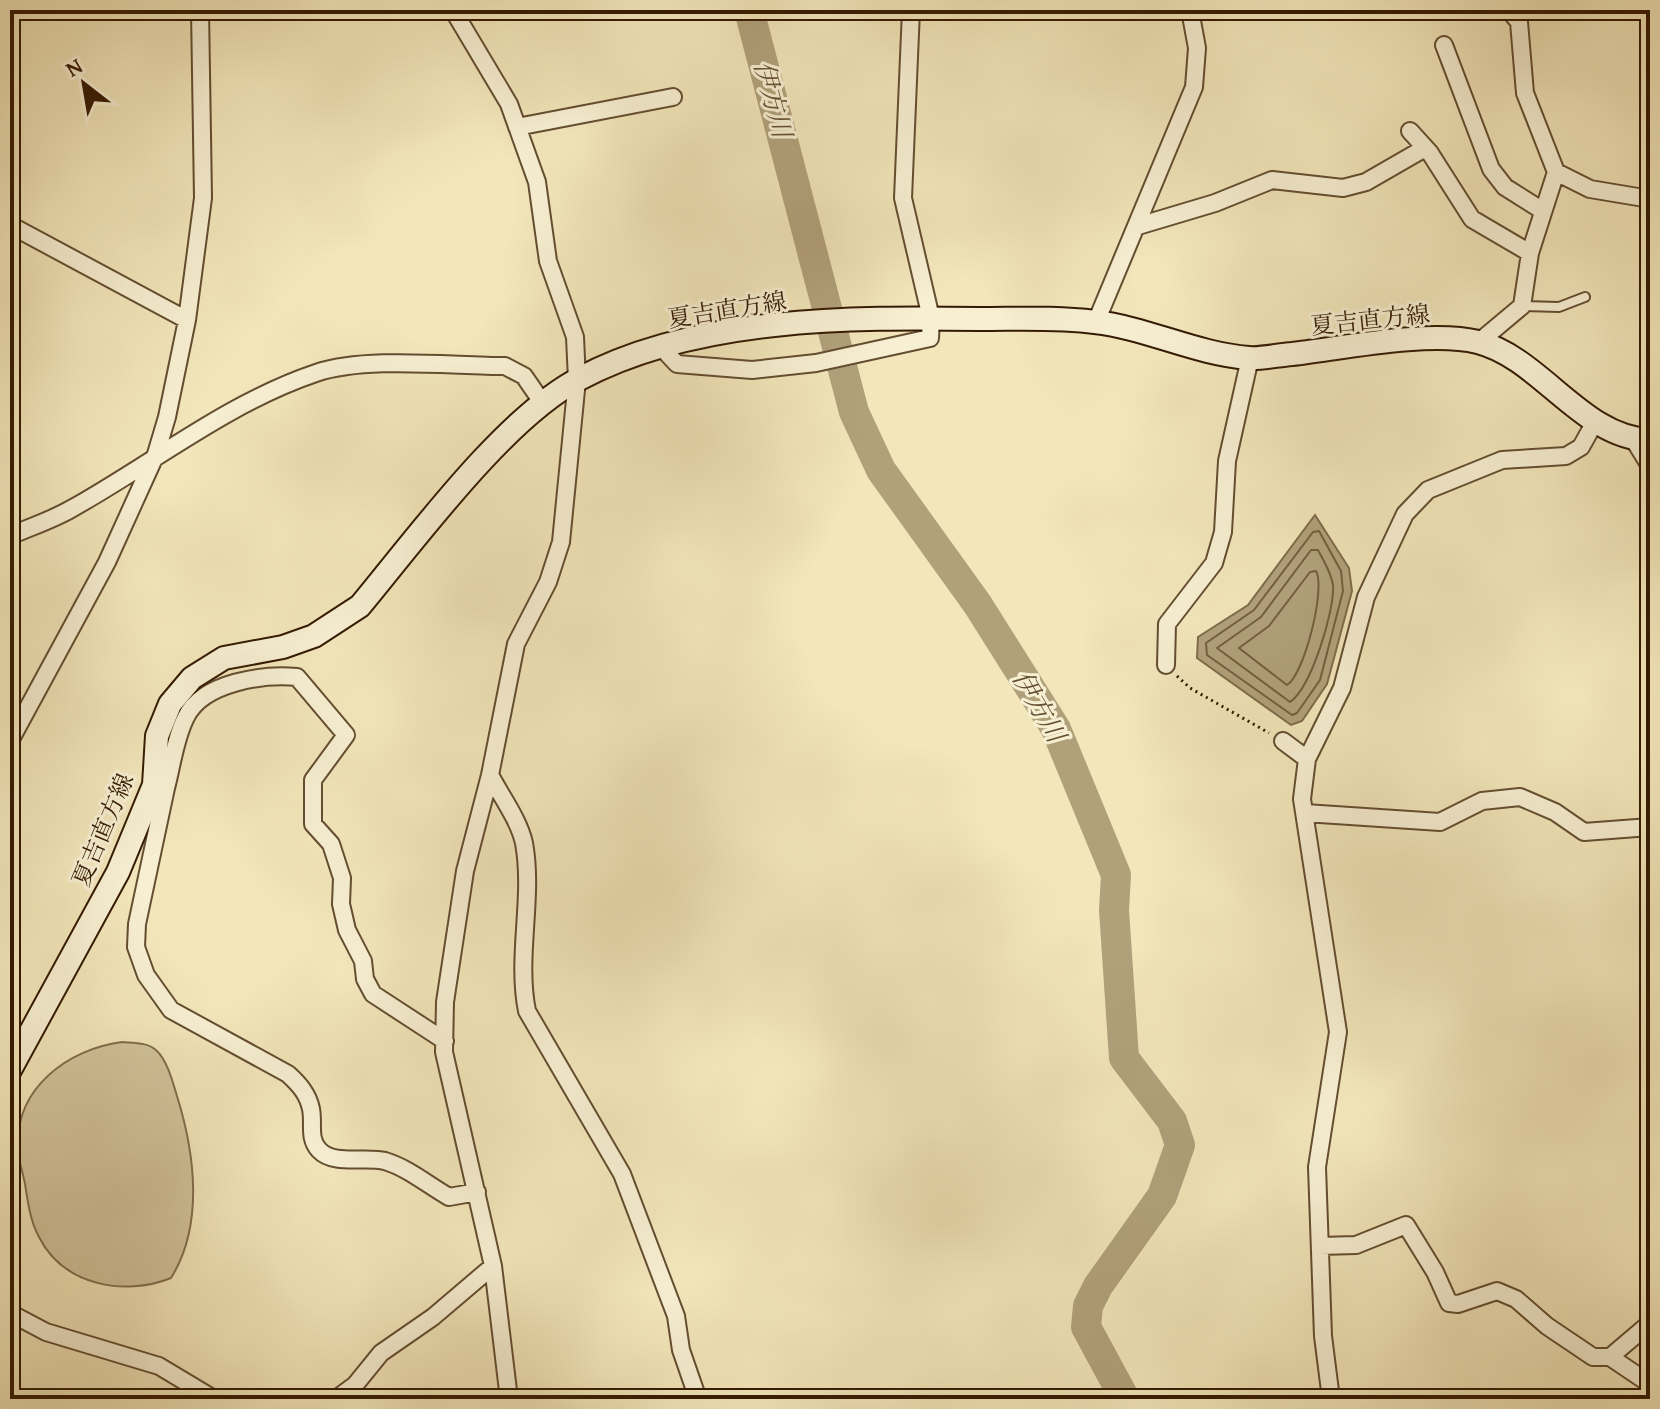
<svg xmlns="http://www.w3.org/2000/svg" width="1660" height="1409" font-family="'Gentium Book Plus','Noto Serif JP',serif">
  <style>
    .green { fill: #d2c39b; stroke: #836e4e; stroke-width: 2 }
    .water { fill: #b1a17b; stroke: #7f6b4b; stroke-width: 2 }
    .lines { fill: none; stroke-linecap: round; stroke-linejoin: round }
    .shore { stroke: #725e3e; stroke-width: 2 }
    .river { stroke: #b1a17b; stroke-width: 30 }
    .service-casing { stroke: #644d30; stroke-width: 12 }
    .minor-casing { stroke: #644d30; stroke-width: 20 }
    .secondary-casing { stroke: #341a02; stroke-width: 26 }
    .path { stroke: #341a02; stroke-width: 3; stroke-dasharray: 2 4; stroke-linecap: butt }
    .service { stroke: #f7efd2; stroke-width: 8 }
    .minor { stroke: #f7efd2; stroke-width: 16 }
    .secondary { stroke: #f7efd2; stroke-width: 22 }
    .labels { text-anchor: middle; stroke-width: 6; stroke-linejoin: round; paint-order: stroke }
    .street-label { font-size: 24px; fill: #341a02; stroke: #f7efd2 }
    .water-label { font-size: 26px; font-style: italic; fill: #665032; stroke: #f7efd2 }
  </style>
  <rect width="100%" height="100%" fill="#f2e6ba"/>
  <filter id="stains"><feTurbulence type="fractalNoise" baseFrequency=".0025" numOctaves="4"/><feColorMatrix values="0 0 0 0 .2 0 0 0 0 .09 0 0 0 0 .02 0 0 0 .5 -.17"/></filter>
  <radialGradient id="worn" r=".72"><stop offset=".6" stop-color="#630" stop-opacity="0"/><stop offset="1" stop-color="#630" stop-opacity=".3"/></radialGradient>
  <path class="green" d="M122,1042C134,1043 148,1042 157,1051C168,1062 173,1083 177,1096C195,1154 204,1225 171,1278C124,1297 63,1285 39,1237C30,1221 28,1202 25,1184C23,1173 18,1160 18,1148C15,1088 68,1049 122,1042Z"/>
  <path class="water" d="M1315,515L1349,568L1352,591L1327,684L1302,721L1291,725L1197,658L1198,637L1248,605Z"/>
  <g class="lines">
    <path class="shore" d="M1319,531L1341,571L1343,591L1320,680L1297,713L1292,715L1207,655L1206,643L1254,610L1313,532Z
      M1311,550H1318C1324,561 1331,572 1333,585C1335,610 1311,688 1290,702L1217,648L1261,617Z
      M1316,571C1326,589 1304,675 1287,685L1239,648L1269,626L1310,572Z"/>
    <path class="river" d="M749,10L854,412L881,470L978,605L1056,729L1116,875L1114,910L1124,1058L1172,1121L1180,1145L1162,1196L1098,1286L1088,1306L1086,1327L1125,1399"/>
    <g class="service-casing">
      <path id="service" d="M1522,306L1559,307L1585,297"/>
    </g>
    <g class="minor-casing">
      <path id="minor" d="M453,10L509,104L537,182L548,261L575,337L577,380L561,542L548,582L516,644L490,775L465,871L445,1002L444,1052L493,1266L509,1399
        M1444,45L1491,169L1505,187L1543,211
        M517,127L673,97
        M1410,131L1430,153L1472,219L1530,253
        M1556,172L1590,189L1650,199
        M10,225L187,320
        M1138,226L1215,203L1272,180L1343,188L1366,182L1425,148
        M1096,322L1194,87L1197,48L1190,10
        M1479,342L1522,306L1530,253L1556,172L1525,93L1519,22L1509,10
        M660,346L677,364L752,370L816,363L930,338L931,318L903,198L911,10
        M1634,440L1650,466
        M10,536C30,527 52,520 71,509C152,464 227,403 316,373C366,356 451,366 505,366L524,376L544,405
        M1166,665L1167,624L1214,563L1223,532L1227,461L1250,358
        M10,741L107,562L156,454L167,417L187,320L203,198L200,10
        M1283,741L1307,759
        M490,775C501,796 519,820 524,843C534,898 516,956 527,1011L622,1174L676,1316L681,1350L698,1399
        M156,786L166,788L137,924L136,947L146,975L171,1010L288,1074C299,1084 308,1094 311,1109C314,1124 308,1138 319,1150C334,1166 365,1156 385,1161C408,1168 428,1185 449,1197L477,1192
        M166,788C172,766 175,738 186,717C203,682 263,674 297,677L346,735L313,780V824L331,844L342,878L341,904L347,930L363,961L365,979L373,994L445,1041
        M1305,813L1440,822L1482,801L1520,797L1555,812L1584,832L1650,827
        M1320,1246L1356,1245L1406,1225L1435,1272L1449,1303L1458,1304L1497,1291L1516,1299L1547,1326L1593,1357H1610L1650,1384
        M10,1313L46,1332L159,1366L214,1399
        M1610,1357L1650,1323
        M336,1399L355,1385L381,1353L433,1317L493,1266
        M1331,1399L1323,1336L1317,1167L1338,1032L1302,799L1307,759L1342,688L1366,597L1405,514L1428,490L1502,460L1566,456L1581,447L1596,420"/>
    </g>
    <g class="secondary-casing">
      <path id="secondary" d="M10,1070L118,872L154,785L157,736L170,704L192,678L224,658L283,647L314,636L360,606C415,540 504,418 579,379C695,317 850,317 980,319C1018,319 1057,317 1095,322C1147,328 1196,354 1249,358C1262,359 1278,355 1292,354C1343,348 1429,330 1478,342C1541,358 1582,438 1650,440"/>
    </g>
    <path class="path" d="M1177,676L1190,688L1269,733"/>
    <use href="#service" class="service"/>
    <use href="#minor" class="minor"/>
    <use href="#secondary" class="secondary"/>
  </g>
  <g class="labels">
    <g class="street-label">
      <text transform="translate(727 310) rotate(-9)" y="8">夏吉直方線</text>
      <text transform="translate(1370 320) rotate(-6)" y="8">夏吉直方線</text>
      <text transform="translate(103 830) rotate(-67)" y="8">夏吉直方線</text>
    </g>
    <g class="water-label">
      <text transform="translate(773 99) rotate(75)" y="9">伊方川</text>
      <text transform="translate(1039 706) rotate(60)" y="9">伊方川</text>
    </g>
  </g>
  <rect width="1660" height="1409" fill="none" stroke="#f2e6ba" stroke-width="40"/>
  <rect x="12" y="12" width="1636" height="1385" fill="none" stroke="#341a02" stroke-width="4"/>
  <rect x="20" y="20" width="1620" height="1369" fill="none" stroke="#341a02" stroke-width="2"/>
  <g transform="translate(84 84) rotate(329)" stroke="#f7efd2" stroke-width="6" paint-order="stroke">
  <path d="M0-6L14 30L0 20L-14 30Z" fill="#341a02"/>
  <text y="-12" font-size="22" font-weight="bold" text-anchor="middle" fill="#341a02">N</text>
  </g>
  <rect width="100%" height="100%" filter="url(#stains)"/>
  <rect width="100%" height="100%" fill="url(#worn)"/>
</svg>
